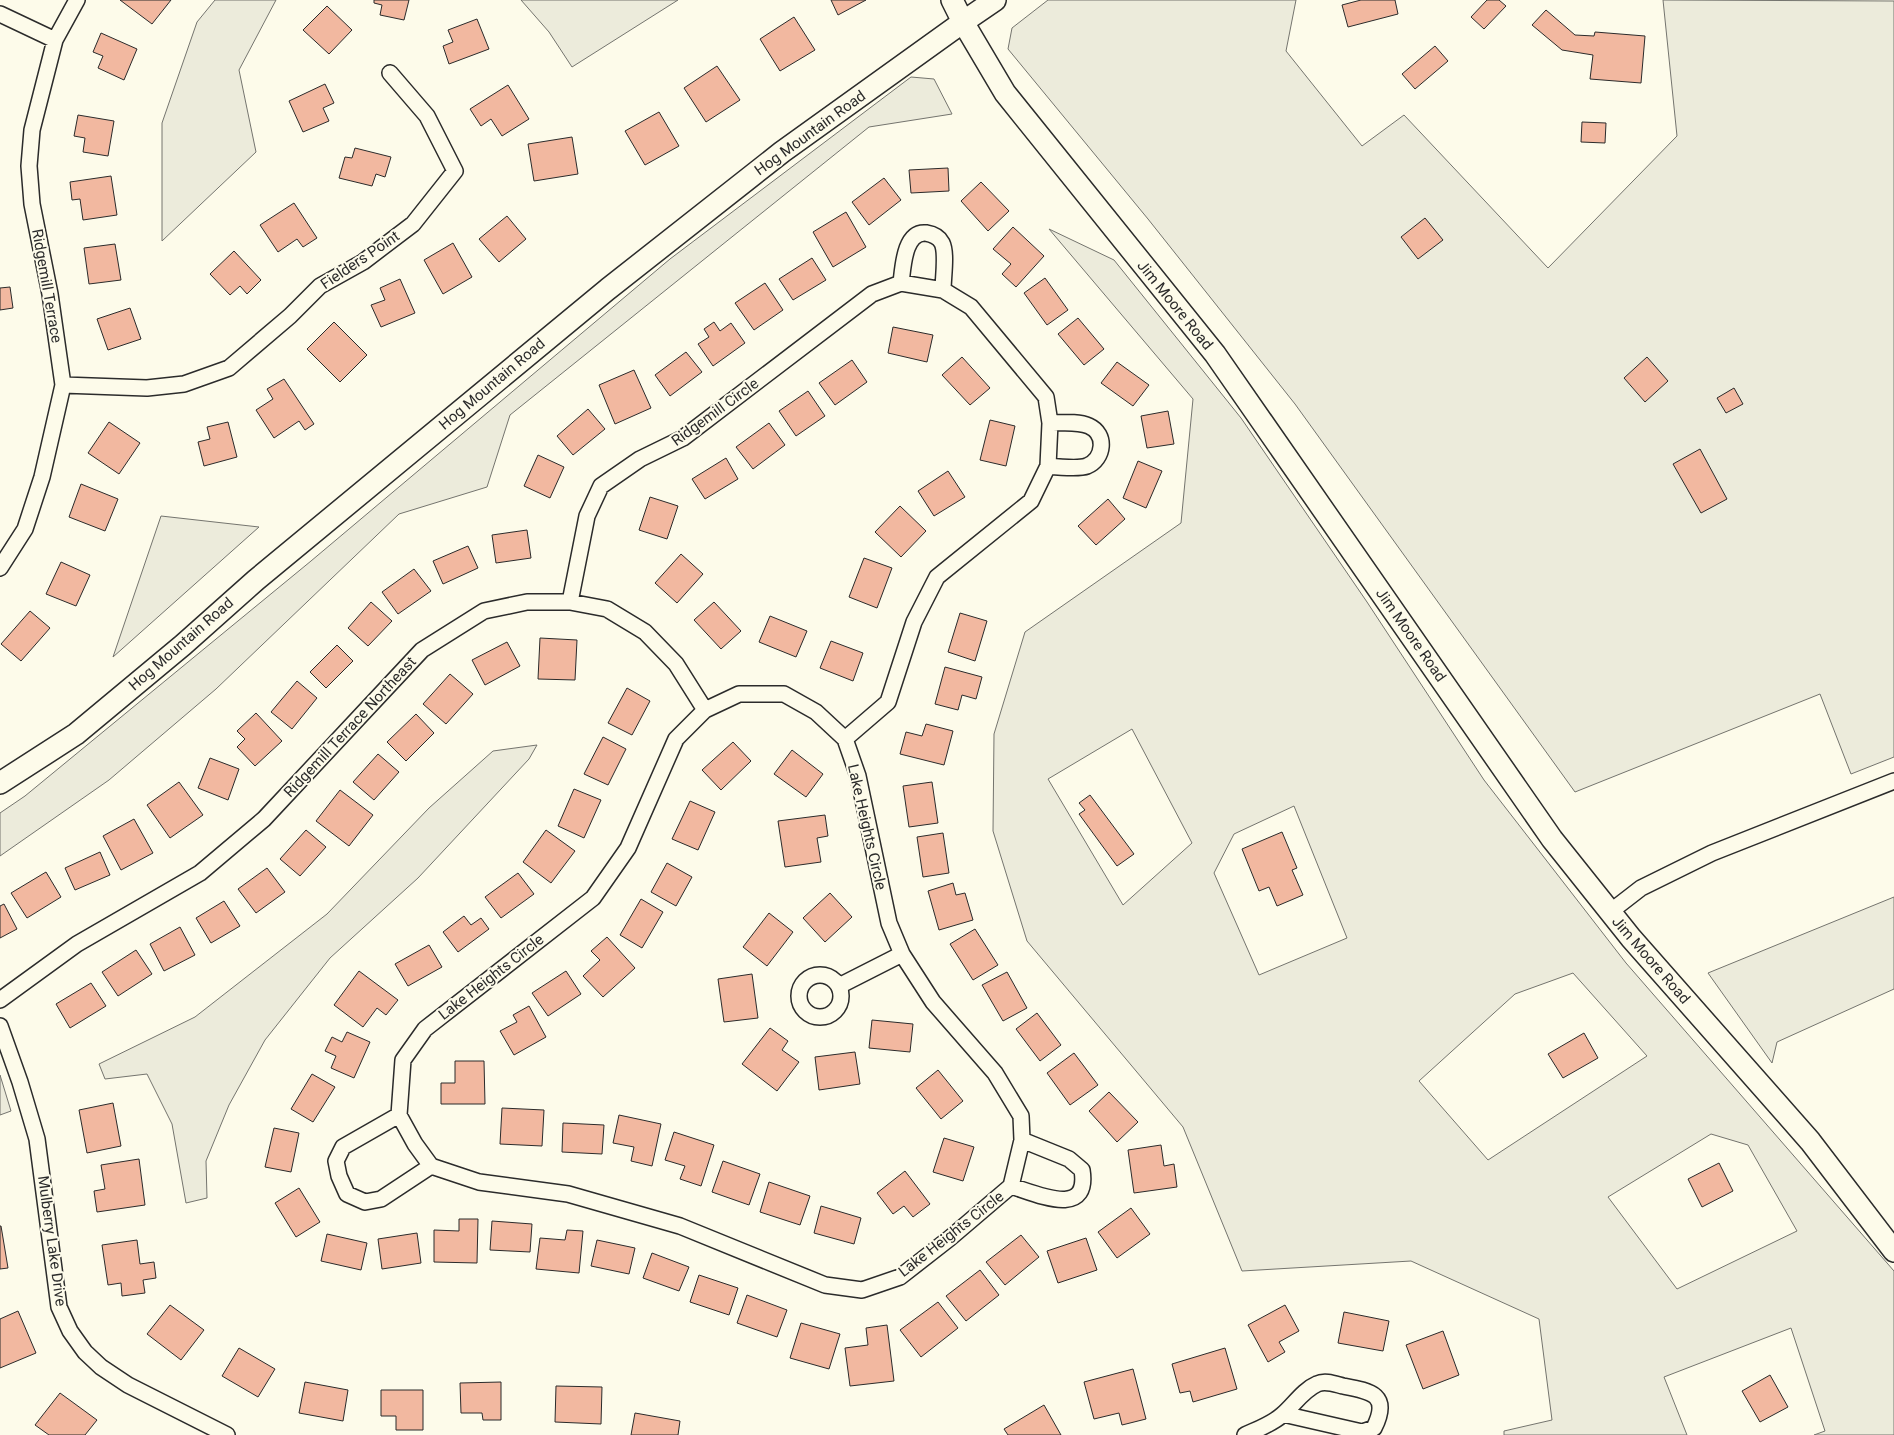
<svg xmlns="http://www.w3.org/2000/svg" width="1894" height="1435" font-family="Roboto,sans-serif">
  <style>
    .green { fill: #ecebdb; stroke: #74746e; fill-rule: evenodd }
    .building { fill: #f2b8a0; stroke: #2b2b2b }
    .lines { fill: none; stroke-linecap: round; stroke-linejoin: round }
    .street-casing { stroke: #2b2b2b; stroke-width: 18 }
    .secondary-casing { stroke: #2b2b2b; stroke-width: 24 }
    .street { stroke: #fdfbea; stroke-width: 15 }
    .secondary { stroke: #fdfbea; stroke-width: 21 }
    .labels { text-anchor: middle; stroke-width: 4; stroke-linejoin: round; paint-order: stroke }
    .street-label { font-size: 15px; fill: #2b2b2b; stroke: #fdfbea }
  </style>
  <rect width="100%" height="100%" fill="#fdfbea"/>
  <path class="green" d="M215,0H276L239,70L256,152L162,241V123L197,22Z
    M521,0H678L572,67L549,32Z
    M1048,0H1296L1286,51L1362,146L1404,115L1548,268L1677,136L1663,0L1894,1V757L1851,774L1820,694L1575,792L1295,404L1148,219L1008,49L1012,28Z
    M911,77L934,79L952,114L869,127L510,415L487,487L399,514L216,689L109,780L0,856V813L25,796L311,561L670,259Z
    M1049,229L1114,260L1241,418L1367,602L1484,780L1626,963L1894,1271V1435H1814L1825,1431L1791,1328L1664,1377L1687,1435H1504V1431L1552,1420L1539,1319L1411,1261L1242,1271L1183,1127L1027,941L993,831L994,734L1025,632L1181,523L1193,399ZM1132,729L1192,843L1123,905L1048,779ZM1294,806L1347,938L1259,975L1214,873L1234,834ZM1573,973L1647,1056L1488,1160L1419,1081L1515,994ZM1711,1134L1748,1145L1797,1231L1677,1289L1608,1197Z
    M161,516L259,527L113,657Z
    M537,745L529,759L418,878L330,958L265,1040L229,1105L206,1161L207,1198L186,1203L172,1124L147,1074L105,1079L99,1064L195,1017L327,914L429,808L493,751Z
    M1894,897V989L1777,1042L1772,1063L1708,973Z
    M0,1075L11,1111L0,1115Z"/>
  <path class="building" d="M120,0H171L152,24Z
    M374,0H409L404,20L380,15L382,5L374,3Z
    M831,0H866L838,15Z
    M1361,0H1395L1398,14L1348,27L1342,5Z
    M1487,0H1499L1506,6L1484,29L1471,17Z
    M327,6L352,30L329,54L303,30Z
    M1546,10L1575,35L1594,36L1595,32L1645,36L1641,83L1590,79L1593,55L1562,50L1532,25Z
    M794,17L815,50L780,71L760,39Z
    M477,19L489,49L449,64L443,46L453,42L448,30Z
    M101,33L137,49L124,80L98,68L103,56L93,52Z
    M1435,46L1448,61L1415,89L1402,74Z
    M717,66L740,100L706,122L684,88Z
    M325,84L334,103L323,108L329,121L303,132L289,101Z
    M508,85L529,119L502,136L491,119L481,126L470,109Z
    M659,112L679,146L645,165L625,131Z
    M78,115L114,121L108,156L83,152L85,138L74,136Z
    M1582,122L1606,123L1605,143L1581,142Z
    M572,137L578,174L534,181L528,144Z
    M355,148L391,157L385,177L376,174L372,186L339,178L345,157L352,158Z
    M948,168L949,191L911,193L909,170Z
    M111,176L117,215L83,220L80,199L72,200L70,182Z
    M884,178L901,200L869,225L852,202Z
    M981,182L1009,211L988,231L961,201Z
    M294,203L317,238L303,247L297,239L278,252L260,225Z
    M846,212L866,247L833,267L813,232Z
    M507,216L526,239L499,262L479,239Z
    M1425,218L1443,240L1418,259L1401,237Z
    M1013,227L1044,256L1016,287L1002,274L1011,264L993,249Z
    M453,243L472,277L443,294L424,260Z
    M115,244L121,280L89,284L84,248Z
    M234,251L261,280L247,294L240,286L230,295L210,274Z
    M812,258L826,280L793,300L779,279Z
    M1045,278L1068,310L1047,325L1024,293Z
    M400,279L415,313L381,327L371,305L385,300L380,288Z
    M765,283L783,310L754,330L735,303Z
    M10,287L13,308L0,310V288Z
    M130,308L141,339L108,350L97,319Z
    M1078,318L1104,349L1084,365L1058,334Z
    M334,322L367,355L340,382L307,349Z
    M714,322L720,331L731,323L745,343L713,366L698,344L709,337L704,329Z
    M893,327L933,335L927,362L888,353Z
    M686,352L702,372L670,396L655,375Z
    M962,357L990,388L970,405L942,375Z
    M1647,357L1668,381L1645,402L1624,378Z
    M852,360L867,382L835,405L819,383Z
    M1117,362L1149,385L1133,406L1101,383Z
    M634,370L651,408L615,424L599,385Z
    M284,379L314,424L305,430L299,421L274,438L256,410L273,399L267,389Z
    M1734,388L1743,404L1726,413L1717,398Z
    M808,391L825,416L796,436L779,411Z
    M588,409L605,429L573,455L557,436Z
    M1168,411L1174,444L1147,448L1141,416Z
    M990,420L1015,426L1006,466L980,460Z
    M109,422L140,443L119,474L88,453Z
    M228,422L237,457L204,466L198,442L210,439L207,427Z
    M769,423L785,445L753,469L736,447Z
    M1700,449L1727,499L1701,513L1673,464Z
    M538,455L564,467L550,498L524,486Z
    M726,458L738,479L705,499L692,479Z
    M1138,461L1162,471L1146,508L1123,498Z
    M948,471L965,497L934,516L918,491Z
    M81,484L118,499L105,531L69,517Z
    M650,497L678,506L667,539L639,530Z
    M1108,499L1125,519L1096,545L1078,526Z
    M900,506L926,531L901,557L875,532Z
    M527,530L531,558L496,563L492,535Z
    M468,546L478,568L443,584L433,561Z
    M681,554L703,574L677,603L655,583Z
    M864,558L892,568L877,608L849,597Z
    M61,562L90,575L76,606L46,594Z
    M414,569L431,591L398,614L382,592Z
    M371,602L392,621L368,646L348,628Z
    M714,602L741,631L721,649L694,620Z
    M30,611L50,628L21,661L1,644Z
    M960,613L987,621L975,661L948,652Z
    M770,616L807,631L796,657L759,642Z
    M540,638L577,640L575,680L538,679Z
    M831,641L863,653L853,681L820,668Z
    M507,642L520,666L485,685L472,660Z
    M337,645L353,661L326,688L310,672Z
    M945,667L982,677L976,699L962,695L958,710L935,704Z
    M450,674L473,694L446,724L423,704Z
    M297,681L317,698L292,729L271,712Z
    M627,688L650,701L632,735L608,723Z
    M256,713L282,741L255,766L237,747L245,739L237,731Z
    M416,714L434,733L406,761L387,742Z
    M926,724L953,731L944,765L900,754L906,732L922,736Z
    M603,737L626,749L608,785L584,774Z
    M733,742L751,761L721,790L702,770Z
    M792,750L823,774L806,797L774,774Z
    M378,754L399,772L374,800L353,782Z
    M210,758L239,769L228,800L198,788Z
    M179,782L203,815L170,838L147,805Z
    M932,782L938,823L909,827L903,786Z
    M574,789L601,800L584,838L558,826Z
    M340,790L373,815L349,846L316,821Z
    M1090,795L1134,854L1117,866L1079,814L1085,810L1079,803Z
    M690,801L715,812L698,850L672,839Z
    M825,815L828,836L817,838L821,862L785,867L778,821Z
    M134,819L153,853L121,870L103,836Z
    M306,830L326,847L300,876L280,859Z
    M546,830L575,851L551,883L523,862Z
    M1282,832L1297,868L1292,870L1303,895L1277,906L1269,887L1259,891L1242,849Z
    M943,833L949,873L923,877L917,837Z
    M100,852L110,875L75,890L65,868Z
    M667,863L692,877L676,906L651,892Z
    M267,868L285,892L256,913L238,889Z
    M46,872L61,897L27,918L11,893Z
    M518,873L534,894L501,918L485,897Z
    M953,883L956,895L965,893L973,920L939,930L928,891Z
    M830,893L852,917L825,942L803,918Z
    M641,899L663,912L642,948L620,935Z
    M224,901L240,926L211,943L196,918Z
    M4,904L17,929L0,938V906Z
    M769,913L793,932L767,966L743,947Z
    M464,916L471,925L481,918L489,929L458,952L443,932Z
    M180,927L195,955L164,971L150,944Z
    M975,929L998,965L973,980L950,944Z
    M607,937L635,968L603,997L583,976L600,960L591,951Z
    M429,945L442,967L408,986L395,964Z
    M136,950L152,974L118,996L102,972Z
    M359,971L398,1000L386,1015L377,1008L363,1027L334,1005Z
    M566,971L581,994L548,1016L532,993Z
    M1007,972L1027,1008L1003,1021L982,985Z
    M752,974L758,1018L724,1022L718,979Z
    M91,983L106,1006L70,1028L56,1004Z
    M529,1006L546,1037L514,1055L500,1031L517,1022L513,1015Z
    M1037,1013L1061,1045L1040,1061L1016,1029Z
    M872,1020L913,1024L910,1052L869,1048Z
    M770,1028L788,1041L782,1050L799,1062L777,1091L742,1064Z
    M347,1032L370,1042L354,1078L331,1068L336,1056L325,1051L332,1037L342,1042Z
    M1584,1033L1598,1058L1563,1078L1548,1054Z
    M855,1052L860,1084L819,1090L815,1057Z
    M1074,1053L1098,1085L1070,1105L1047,1073Z
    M455,1061H484L485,1104H441V1083H455Z
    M938,1070L963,1101L941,1119L916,1088Z
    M312,1074L335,1087L313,1122L291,1109Z
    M1109,1092L1138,1122L1117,1142L1089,1111Z
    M113,1103L121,1146L87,1153L79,1110Z
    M502,1108L544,1110L542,1146L500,1144Z
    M619,1115L661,1124L652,1166L631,1161L634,1147L613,1143Z
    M563,1123L604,1125L602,1154L562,1152Z
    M274,1128L299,1133L291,1172L265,1167Z
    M674,1132L714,1145L701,1186L680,1179L685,1166L665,1160Z
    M944,1138L974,1147L963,1181L933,1172Z
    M1161,1145L1164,1166L1174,1164L1177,1187L1134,1193L1128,1150Z
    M139,1159L145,1205L97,1212L94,1191L105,1189L101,1165Z
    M723,1161L760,1174L749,1205L712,1192Z
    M1719,1163L1733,1191L1702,1207L1688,1179Z
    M905,1171L930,1204L913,1217L904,1206L893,1214L877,1193Z
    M769,1182L810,1196L800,1225L760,1212Z
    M299,1188L320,1222L296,1237L275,1203Z
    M821,1206L861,1218L854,1244L814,1233Z
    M1131,1208L1150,1234L1117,1258L1098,1232Z
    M459,1219H478L477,1263L434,1262V1230L459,1231Z
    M492,1221L532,1224L530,1252L490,1250Z
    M0,1226H1L8,1268L0,1269Z
    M567,1230L583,1231L579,1273L536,1269L540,1238L565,1240Z
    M417,1233L421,1263L382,1269L378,1239Z
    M327,1234L367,1243L361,1270L321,1261Z
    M1021,1235L1039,1257L1005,1285L986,1262Z
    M1086,1238L1097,1270L1058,1283L1047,1251Z
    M137,1240L140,1264L154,1262L156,1278L143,1280L145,1293L122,1296L121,1283L108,1285L102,1245Z
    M597,1240L635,1248L629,1274L591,1266Z
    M652,1253L689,1267L679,1291L643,1278Z
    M980,1270L999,1295L966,1321L946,1296Z
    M699,1275L738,1288L729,1315L690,1302Z
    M747,1295L787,1310L777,1337L737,1323Z
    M938,1302L958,1328L921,1357L900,1330Z
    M170,1305L204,1330L181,1360L147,1334Z
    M1285,1305L1299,1331L1279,1342L1285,1352L1268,1362L1248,1325Z
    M18,1311L36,1353L0,1368V1319Z
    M1344,1312L1389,1321L1383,1351L1338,1343Z
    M801,1323L840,1334L829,1369L790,1358Z
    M887,1325L894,1381L850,1386L845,1348L868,1345L866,1328Z
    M1443,1331L1459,1375L1423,1389L1406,1345Z
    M239,1348L275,1369L258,1397L222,1376Z
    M1225,1348L1237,1389L1193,1402L1190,1391L1180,1393L1172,1364Z
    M1133,1369L1146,1419L1122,1425L1119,1413L1094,1419L1084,1382Z
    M1770,1375L1788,1407L1760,1422L1742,1391Z
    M305,1382L348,1390L343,1421L299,1413Z
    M501,1382V1420H483L482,1413H461L460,1383Z
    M556,1386L602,1387L601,1424L555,1422Z
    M381,1390H423V1430H396V1416H381Z
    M60,1393L97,1420L85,1435H49L35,1425Z
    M1044,1405L1061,1435H1008L1004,1429Z
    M635,1413L680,1421L678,1435H631Z"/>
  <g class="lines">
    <g class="street-casing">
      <path id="street" d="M0,14L55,40
        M901,283C903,268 904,231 926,233C932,234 939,237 942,243C947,253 943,278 943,290
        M63,385L147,388L184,384L229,368L290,316L320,286L363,262L413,224L455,171L427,116L390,73
        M1048,466C1058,467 1079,469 1087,466C1104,459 1107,434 1089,426C1078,421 1061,423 1050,423
        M0,568L25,529L42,477L63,385L50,294L32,204L29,166L32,130L55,40L77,0
        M570,602L587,516L601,486L640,459L683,438L872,294L901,283L943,290L971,307L1046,397L1050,423L1048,466L1031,501L937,577L914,622L888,702L845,739
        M739,694H784L816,712L845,739L858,776L889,923L902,954L933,1002L995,1073L1021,1116L1022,1140L1011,1186L950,1238L900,1277L862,1290L825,1285L680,1226L568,1194L479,1182L431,1166L415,1144L399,1115L403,1060L425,1029L593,898L628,848L676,739L705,710Z
        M1610,912L1641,888L1712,853L1894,781
        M799 996a21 21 0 1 1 42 0a21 21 0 1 1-42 0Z
        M839,986L902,954
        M0,1000L77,944L200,873L264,819L422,650L484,611L527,602H570L607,609L645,632L676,664L705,710
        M0,1026L20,1082L37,1139L59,1307L70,1331L85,1352L101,1367L128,1385L227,1435
        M399,1115L343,1147L336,1161L339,1176L347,1194L365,1202L381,1199L431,1166
        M1011,1186C1037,1194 1090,1219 1082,1170L1069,1159L1022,1140
        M1245,1435C1258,1429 1272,1424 1282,1415C1293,1406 1303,1390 1317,1384C1325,1380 1335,1384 1343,1386C1370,1391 1391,1394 1374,1428L1362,1432L1283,1414"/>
    </g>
    <g class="secondary-casing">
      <path id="secondary" d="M952,0L963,22L1005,93L1215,354L1552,839L1631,938L1810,1141L1894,1251
        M0,783L76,734L183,645L256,580L608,289L782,152L963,22L995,0"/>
    </g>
    <use href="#street" class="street"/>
    <use href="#secondary" class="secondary"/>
  </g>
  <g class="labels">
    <g class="street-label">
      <text transform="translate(810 133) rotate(-36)" y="5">Hog Mountain Road</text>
      <text transform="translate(360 260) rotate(-34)" y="5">Fielders Point</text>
      <text transform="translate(47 286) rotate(80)" y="5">Ridgemill Terrace</text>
      <text transform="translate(1175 305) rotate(51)" y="5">Jim Moore Road</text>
      <text transform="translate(492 384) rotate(-40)" y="5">Hog Mountain Road</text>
      <text transform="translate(715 412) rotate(-36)" y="5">Ridgemill Circle</text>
      <text transform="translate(1411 635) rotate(55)" y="5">Jim Moore Road</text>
      <text transform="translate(181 644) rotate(-41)" y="5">Hog Mountain Road</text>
      <text transform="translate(350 727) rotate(-47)" y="5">Ridgemill Terrace Northeast</text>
      <text transform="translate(867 827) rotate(77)" y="5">Lake Heights Circle</text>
      <text transform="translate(1651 960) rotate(49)" y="5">Jim Moore Road</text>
      <text transform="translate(491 977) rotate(-38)" y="5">Lake Heights Circle</text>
      <text transform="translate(951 1234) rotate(-38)" y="5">Lake Heights Circle</text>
      <text transform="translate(52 1241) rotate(82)" y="5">Mulberry Lake Drive</text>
    </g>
  </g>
</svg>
